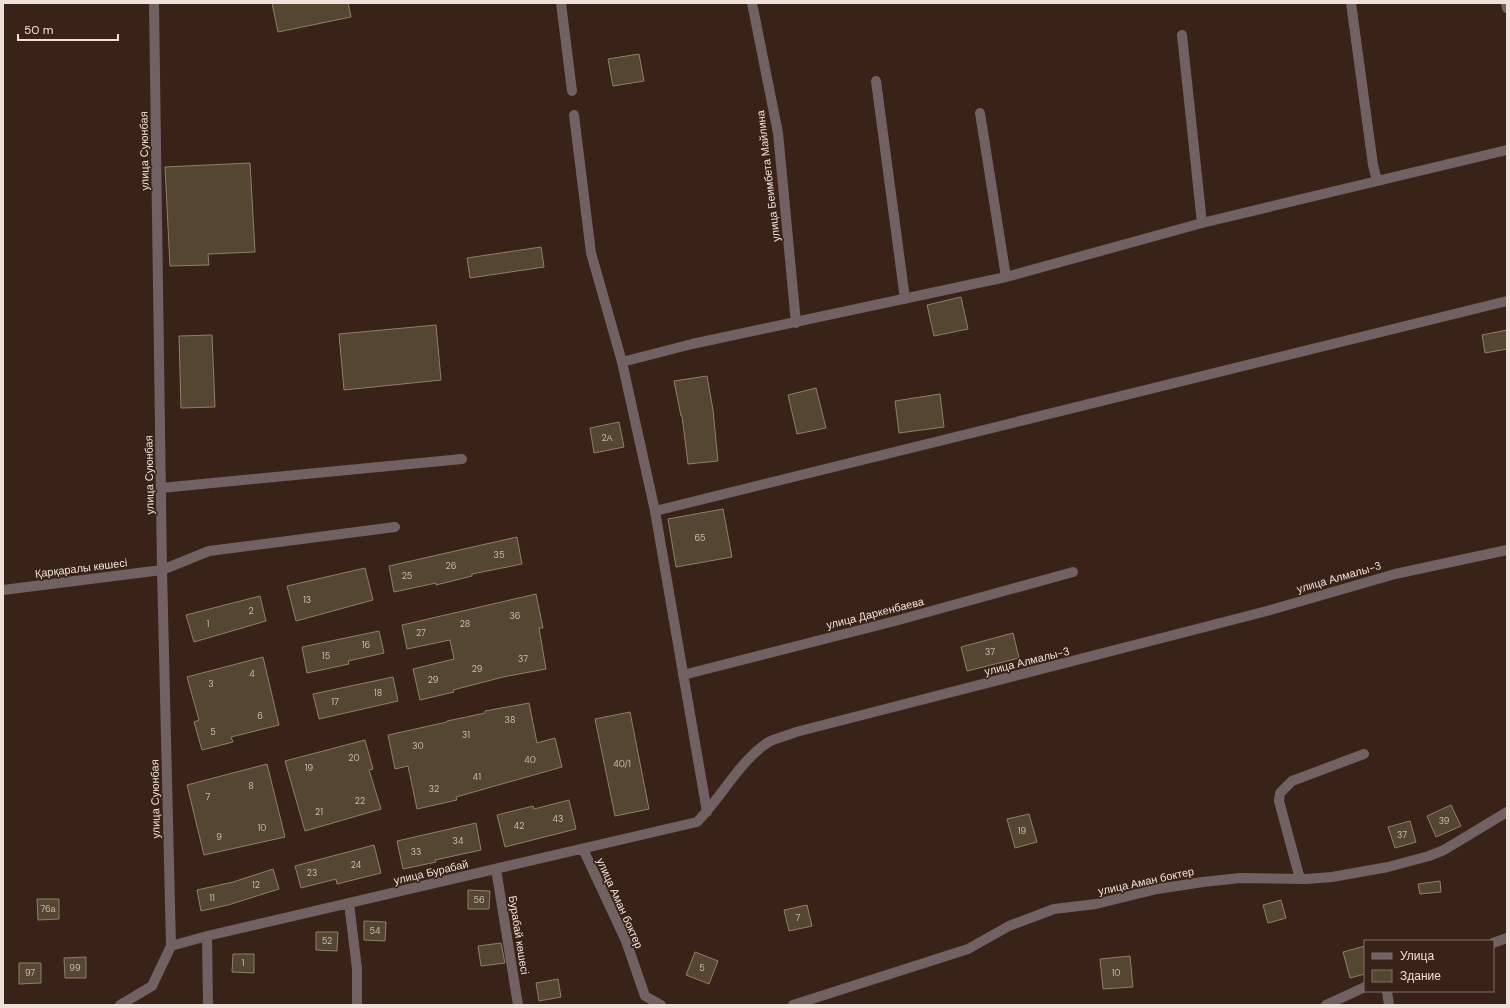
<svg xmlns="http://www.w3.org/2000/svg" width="1510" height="1008" font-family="'DM Sans',sans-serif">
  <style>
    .building { fill: #554631; stroke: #8f7f68 }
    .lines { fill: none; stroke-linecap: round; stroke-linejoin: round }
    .minor { stroke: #716163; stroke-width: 10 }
    .labels { text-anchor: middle; stroke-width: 3.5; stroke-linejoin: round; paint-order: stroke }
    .number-label { font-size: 9px; fill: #c8baaf }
    .street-label { font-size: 11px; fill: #efe0d9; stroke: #392319 }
  </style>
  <rect width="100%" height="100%" fill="#392319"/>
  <path class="building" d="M272,3H348L351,17L278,32Z
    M639,54L644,81L613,86L608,59Z
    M250,163L255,252L208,254L209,265L170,266L165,167Z
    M541,247L544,267L470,278L467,258Z
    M961,297L968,329L934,336L927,305Z
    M436,325L441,380L344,390L339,334Z
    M1507,330V349L1485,353L1482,335Z
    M212,335L215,407L181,408L179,336Z
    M707,376L713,410L718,461L688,464L682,416H681L674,381Z
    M816,388L826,428L797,434L788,395Z
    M940,394L944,427L899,433L895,401Z
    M619,422L624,447L594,453L590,428Z
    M723,509L732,557L676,567L668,519Z
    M517,537L522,564L472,574V576L436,585V583L394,592L389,566Z
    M365,568L373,600L296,621L287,586Z
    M536,594L543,628H539L546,669L503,677L453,690L454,692L420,700L413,669L454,659L450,640L407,649L402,625Z
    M260,596L266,621L194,642L186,615Z
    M379,631L384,653L348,661L349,664L307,673L302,647Z
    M1013,633L1019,658L967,671L961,647Z
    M263,657L279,725L231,737L233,742L202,750L194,722L199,720L187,677Z
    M393,677L398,701L319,719L313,694Z
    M529,703L537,743L555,738L562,767L456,797L457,800L417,809L408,766L395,769L388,735L447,722V721L485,713V711Z
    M630,712L649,809L615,816L595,719Z
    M365,740L373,769L369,770L381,809L305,831L285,761Z
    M267,764L285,837L204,855L187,785Z
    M569,800L576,829L505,847L497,815L533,806L534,809Z
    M1451,805L1461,826L1436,837L1427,816Z
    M1029,814L1037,842L1015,848L1007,819Z
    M1410,821L1416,842L1395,848L1388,827Z
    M476,823L481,850L435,860L436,862L403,869L397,841Z
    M374,845L381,873L337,884L336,879L301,888L295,866Z
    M273,869L279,889L228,905L201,911L197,890L233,882Z
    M1440,881L1441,892L1420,894L1418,884Z
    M468,890L490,891L489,909H468Z
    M37,899H59V919L38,920Z
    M1281,900L1286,918L1268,923L1263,905Z
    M807,905L812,926L789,931L784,910Z
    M364,921L386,922L385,941L364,940Z
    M316,932H338L337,951L316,950Z
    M501,943L505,963L481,966L478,946Z
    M1365,946V974L1350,978L1343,952Z
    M695,952L718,961L709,984L686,975Z
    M233,954H254V973L232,972Z
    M1130,956L1133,987L1103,989L1100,959Z
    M86,957V978H65L64,958Z
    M19,963H41V983L19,984Z
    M558,979L561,997L539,1001L536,983Z"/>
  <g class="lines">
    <path class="minor" d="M154,3L162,570L171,946
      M561,3L572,91
      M752,3L778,133L796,323
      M1351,3L1373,165L1377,181
      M1506,3L1507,8
      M1182,35L1202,223
      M876,81L905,299
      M980,113L1006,277
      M574,115L591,253L622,362
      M161,488L462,459
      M655,511L1507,301
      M3,590L162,570L209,551L395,527
      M683,675L895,621L1073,572
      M707,812L655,511L622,362L692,344L1006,277L1202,223L1507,150
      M583,849L626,941L645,996L661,1005
      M496,869L518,1005
      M1300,879L1279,801L1280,793L1292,781L1364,754
      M349,903L357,969V1005
      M207,936L208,1005
      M1493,943L1507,938
      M171,946L207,936L697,822C721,798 739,762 767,743C775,738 787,736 796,732L1267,611L1395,574L1507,550
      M1387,991L1389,1005
      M120,1005L152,986L171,946
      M793,1005L968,949L1009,926L1054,909L1096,904L1157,889L1203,882L1240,878L1306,879L1332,877L1388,867L1429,856L1444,850L1507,812
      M1326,1005L1365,987"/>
  </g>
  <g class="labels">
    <g class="number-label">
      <text x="607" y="441">2А</text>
      <text x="700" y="541">65</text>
      <text x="499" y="558">35</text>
      <text x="451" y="569">26</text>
      <text x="407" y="579">25</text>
      <text x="307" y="603">13</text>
      <text x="251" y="614">2</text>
      <text x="515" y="619">36</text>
      <text x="208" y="627">1</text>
      <text x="465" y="627">28</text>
      <text x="421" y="636">27</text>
      <text x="366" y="648">16</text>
      <text x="990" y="655">37</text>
      <text x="326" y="659">15</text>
      <text x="523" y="662">37</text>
      <text x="477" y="672">29</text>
      <text x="252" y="677">4</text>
      <text x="433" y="683">29</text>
      <text x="211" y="687">3</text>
      <text x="378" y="696">18</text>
      <text x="335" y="705">17</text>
      <text x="260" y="719">6</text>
      <text x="510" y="723">38</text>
      <text x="213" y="735">5</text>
      <text x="466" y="738">31</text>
      <text x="418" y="749">30</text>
      <text x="354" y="761">20</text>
      <text x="530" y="763">40</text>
      <text x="622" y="767">40/1</text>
      <text x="309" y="771">19</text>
      <text x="477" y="780">41</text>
      <text x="251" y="789">8</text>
      <text x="434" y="792">32</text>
      <text x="208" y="800">7</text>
      <text x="360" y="804">22</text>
      <text x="319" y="815">21</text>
      <text x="558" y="822">43</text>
      <text x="1444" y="824">39</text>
      <text x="519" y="829">42</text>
      <text x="262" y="831">10</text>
      <text x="1022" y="834">19</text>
      <text x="1402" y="838">37</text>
      <text x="219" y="840">9</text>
      <text x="458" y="844">34</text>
      <text x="416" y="855">33</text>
      <text x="356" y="868">24</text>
      <text x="312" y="876">23</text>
      <text x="256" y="888">12</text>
      <text x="212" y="901">11</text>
      <text x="479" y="903">56</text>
      <text x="48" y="912">76а</text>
      <text x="798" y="921">7</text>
      <text x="375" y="934">54</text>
      <text x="327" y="944">52</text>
      <text x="243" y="966">1</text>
      <text x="75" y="971">99</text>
      <text x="702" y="971">5</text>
      <text x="30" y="976">97</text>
      <text x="1116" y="976">10</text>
    </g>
    <g class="street-label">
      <text transform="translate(144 151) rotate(-91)" y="4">улица Суюнбая</text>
      <text transform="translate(768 176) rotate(-97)" y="4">улица Беимбета Майлина</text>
      <text transform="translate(149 475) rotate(-91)" y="4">улица Суюнбая</text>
      <text transform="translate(81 568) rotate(-7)" y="4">Қарқаралы көшесі</text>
      <text transform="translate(1339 577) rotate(-16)" y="4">улица Алмалы-3</text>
      <text transform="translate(875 613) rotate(-14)" y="4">улица Даркенбаева</text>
      <text transform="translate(1027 661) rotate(-14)" y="4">улица Алмалы-3</text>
      <text transform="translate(155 799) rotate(-91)" y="4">улица Суюнбая</text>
      <text transform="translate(431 872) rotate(-13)" y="4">улица Бурабай</text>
      <text transform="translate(1146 881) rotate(-12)" y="4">улица Аман боктер</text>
      <text transform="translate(620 903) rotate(66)" y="4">улица Аман боктер</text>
      <text transform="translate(519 935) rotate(81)" y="4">Бурабай көшесі</text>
    </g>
  </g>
  <rect width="1510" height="1008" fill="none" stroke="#efe0d9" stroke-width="8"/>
  <rect x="1364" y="940" width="130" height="52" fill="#392319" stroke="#826f66"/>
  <rect x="1372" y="953" width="20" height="6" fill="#716163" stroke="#826f66"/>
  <text x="1400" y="960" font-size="12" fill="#efe0d9">Улица</text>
  <rect x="1372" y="970" width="20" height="12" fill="#554631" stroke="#826f66"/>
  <text x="1400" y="980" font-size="12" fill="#efe0d9">Здание</text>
  <path d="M18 34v6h100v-6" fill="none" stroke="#efe0d9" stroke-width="2"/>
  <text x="24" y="34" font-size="12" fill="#efe0d9" stroke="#392319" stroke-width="3" paint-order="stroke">50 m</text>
</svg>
